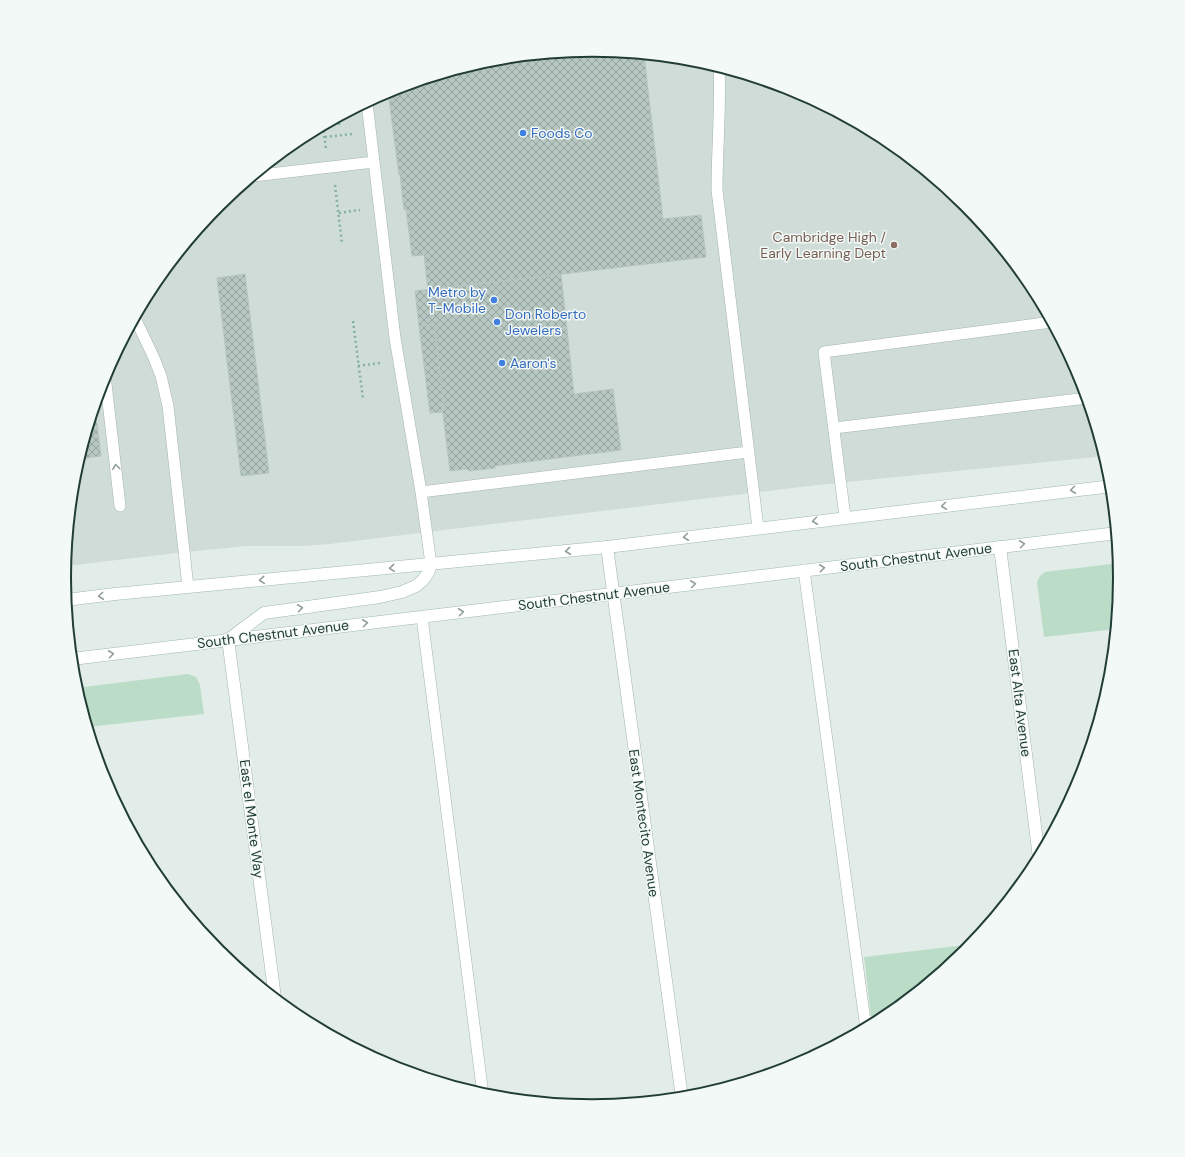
<svg xmlns="http://www.w3.org/2000/svg" width="1185" height="1157" font-family="'DM Sans',sans-serif">
  <style>
    .built { fill: #d0dcd8 }
    .green { fill: #bbddc7 }
    .building { fill: url(#building-cross-hatch); stroke: #b5c6c0 }
    .lines { fill: none; stroke-linecap: round; stroke-linejoin: round }
    .service-casing { stroke: #a5b4b0; stroke-width: 12 }
    .minor-casing { stroke: #a5b4b0; stroke-width: 13 }
    .secondary-casing { stroke: #a1b8b1; stroke-width: 13 }
    .path { stroke: #83afa5; stroke-width: 2.5; stroke-dasharray: 2 3; stroke-linecap: butt }
    .service { stroke: #fff; stroke-width: 11 }
    .minor { stroke: #fff; stroke-width: 12 }
    .secondary { stroke: #fff; stroke-width: 12 }
    .oneway { stroke: #909e9c }
    .shop-dot { fill: #3f7fe0; stroke: #f3f9f6; stroke-width: 1.5 }
    .education-dot { fill: #8d6e63; stroke: #f3f9f6; stroke-width: 1.5 }
    .labels { text-anchor: middle; stroke-width: 3; stroke-linejoin: round; paint-order: stroke }
    .shop-label { font-size: 14px; fill: #366cbe; stroke: #f3f9f6; text-anchor: start }
    .education-label { font-size: 14px; fill: #785e54; stroke: #f3f9f6; text-anchor: end }
    .street-label { font-size: 14px; fill: #223d38; stroke: #f3f9f6 }
    .rim { fill: none; stroke: #223d38; stroke-width: 2 }
  </style>
  <defs>
    <pattern id="building-cross-hatch" width="8" height="8" patternUnits="userSpaceOnUse"><rect width="8" height="8" fill="#b7c7c2"/><path d="M0 0l8 8M0 8l8-8" fill="none" stroke="#94a39f"/></pattern>
  </defs>
  <rect width="100%" height="100%" fill="#e2ece8"/>
  <path class="built" d="M593,50L696,60L795,90L886,139L966,205L1032,285L1081,376L1105,456L817,485L329,544L304,546H246L177,553L65,566L74,475L104,376L153,285L219,205L299,139L390,90L490,60Z"/>
  <path class="green" d="M1119,563L1121,579L1116,629L1044,637L1037,582L1040,576L1045,572Z
    M188,674L196,677L200,685L204,714L88,727L76,688Z
    M973,944L966,952L891,1014L871,1016L864,957Z"/>
  <path class="building" d="M593,50L644,55L663,219L701,215L706,257L428,290L424,255L412,256L406,209L404,210L400,175H399L388,91L490,60Z
    M245,274L269,473L241,476L217,278Z
    M561,274L574,394L613,389L621,450L495,466V468L469,471L468,469L450,471L442,406H444L434,324L419,326L415,291Z
    M434,324L444,406H442V412L430,413L419,326Z
    M95,408L101,456L79,459Z"/>
  <g class="lines">
    <g class="service-casing">
      <path id="service" d="M719,67C721,108 717,149 717,190L758,528
        M367,103L395,338L421,492L431,564
        M253,176L374,162
        M135,318L154,358L161,376L168,406L188,587
        M105,375L120,506
        M834,428L1087,398
        M421,492L748,452
        M845,517L824,352L1052,322
        M804,570L866,1029
        M422,617L483,1095"/>
    </g>
    <g class="minor-casing">
      <path id="minor" d="M607,547L682,1098
        M1000,547L1039,858
        M228,639L275,998"/>
    </g>
    <g class="secondary-casing">
      <path id="secondary" d="M66,600L115,594L607,547L1112,486
        M229,639L264,613L380,597L402,592L416,586L423,580L428,573L431,564
        M72,659L1117,533"/>
    </g>
    <path class="path" d="M339,118V125
      M323,126L326,149
      M325,137L352,134
      M335,185L342,244
      M339,213L360,210
      M353,321L363,399
      M358,366L380,363"/>
    <use href="#service" class="service"/>
    <use href="#minor" class="minor"/>
    <use href="#secondary" class="secondary"/>
  </g>
  <defs><path id="oneway-chevron" d="M-2-3.5L2.5 0L-2 3.5" fill="none" stroke-width="1.6" stroke-linecap="round" stroke-linejoin="round"/></defs>
  <g class="oneway">
    <use href="#oneway-chevron" transform="translate(116 467) rotate(-97)"/>
    <use href="#oneway-chevron" transform="translate(1073 490) rotate(173)"/>
    <use href="#oneway-chevron" transform="translate(944 506) rotate(173)"/>
    <use href="#oneway-chevron" transform="translate(815 521) rotate(173)"/>
    <use href="#oneway-chevron" transform="translate(686 537) rotate(173)"/>
    <use href="#oneway-chevron" transform="translate(1022 544) rotate(-7)"/>
    <use href="#oneway-chevron" transform="translate(568 551) rotate(174)"/>
    <use href="#oneway-chevron" transform="translate(392 568) rotate(175)"/>
    <use href="#oneway-chevron" transform="translate(822 568) rotate(-6)"/>
    <use href="#oneway-chevron" transform="translate(262 580) rotate(175)"/>
    <use href="#oneway-chevron" transform="translate(693 584) rotate(-7)"/>
    <use href="#oneway-chevron" transform="translate(101 596) rotate(173)"/>
    <use href="#oneway-chevron" transform="translate(300 608) rotate(-8)"/>
    <use href="#oneway-chevron" transform="translate(461 612) rotate(-7)"/>
    <use href="#oneway-chevron" transform="translate(365 623) rotate(-7)"/>
    <use href="#oneway-chevron" transform="translate(111 654) rotate(-7)"/>
  </g>
  <g class="shop-dot">
    <circle cx="523" cy="133" r="4"/>
    <circle cx="494" cy="300" r="4"/>
    <circle cx="497" cy="322" r="4"/>
    <circle cx="502" cy="363" r="4"/>
  </g>
  <circle class="education-dot" cx="894" cy="245" r="4"/>
  <g class="labels">
    <g class="shop-label">
      <text x="531" y="138">Foods Co</text>
      <text x="486" y="297" text-anchor="end">Metro by<tspan x="486" dy="16">T-Mobile</tspan></text>
      <text x="505" y="319">Don Roberto<tspan x="505" dy="16">Jewelers</tspan></text>
      <text x="510" y="368">Aaron's</text>
    </g>
    <g class="education-label">
      <text x="886" y="242">Cambridge High /<tspan x="886" dy="16">Early Learning Dept</tspan></text>
    </g>
    <g class="street-label">
      <text transform="translate(916 557) rotate(-7)" y="5">South Chestnut Avenue</text>
      <text transform="translate(594 596) rotate(-7)" y="5">South Chestnut Avenue</text>
      <text transform="translate(273 634) rotate(-7)" y="5">South Chestnut Avenue</text>
      <text transform="translate(1020 703) rotate(83)" y="5">East Alta Avenue</text>
      <text transform="translate(252 819) rotate(83)" y="5">East el Monte Way</text>
      <text transform="translate(644 823) rotate(82)" y="5">East Montecito Avenue</text>
    </g>
  </g>
  <path d="M0 0H1185V1157H0ZM71 578a521 521 0 1 1 1042 0a521 521 0 1 1-1042 0Z" fill="#f3f9f6" fill-rule="evenodd"/>
  <path class="rim" d="M71 578a521 521 0 1 1 1042 0a521 521 0 1 1-1042 0Z"/>
</svg>
